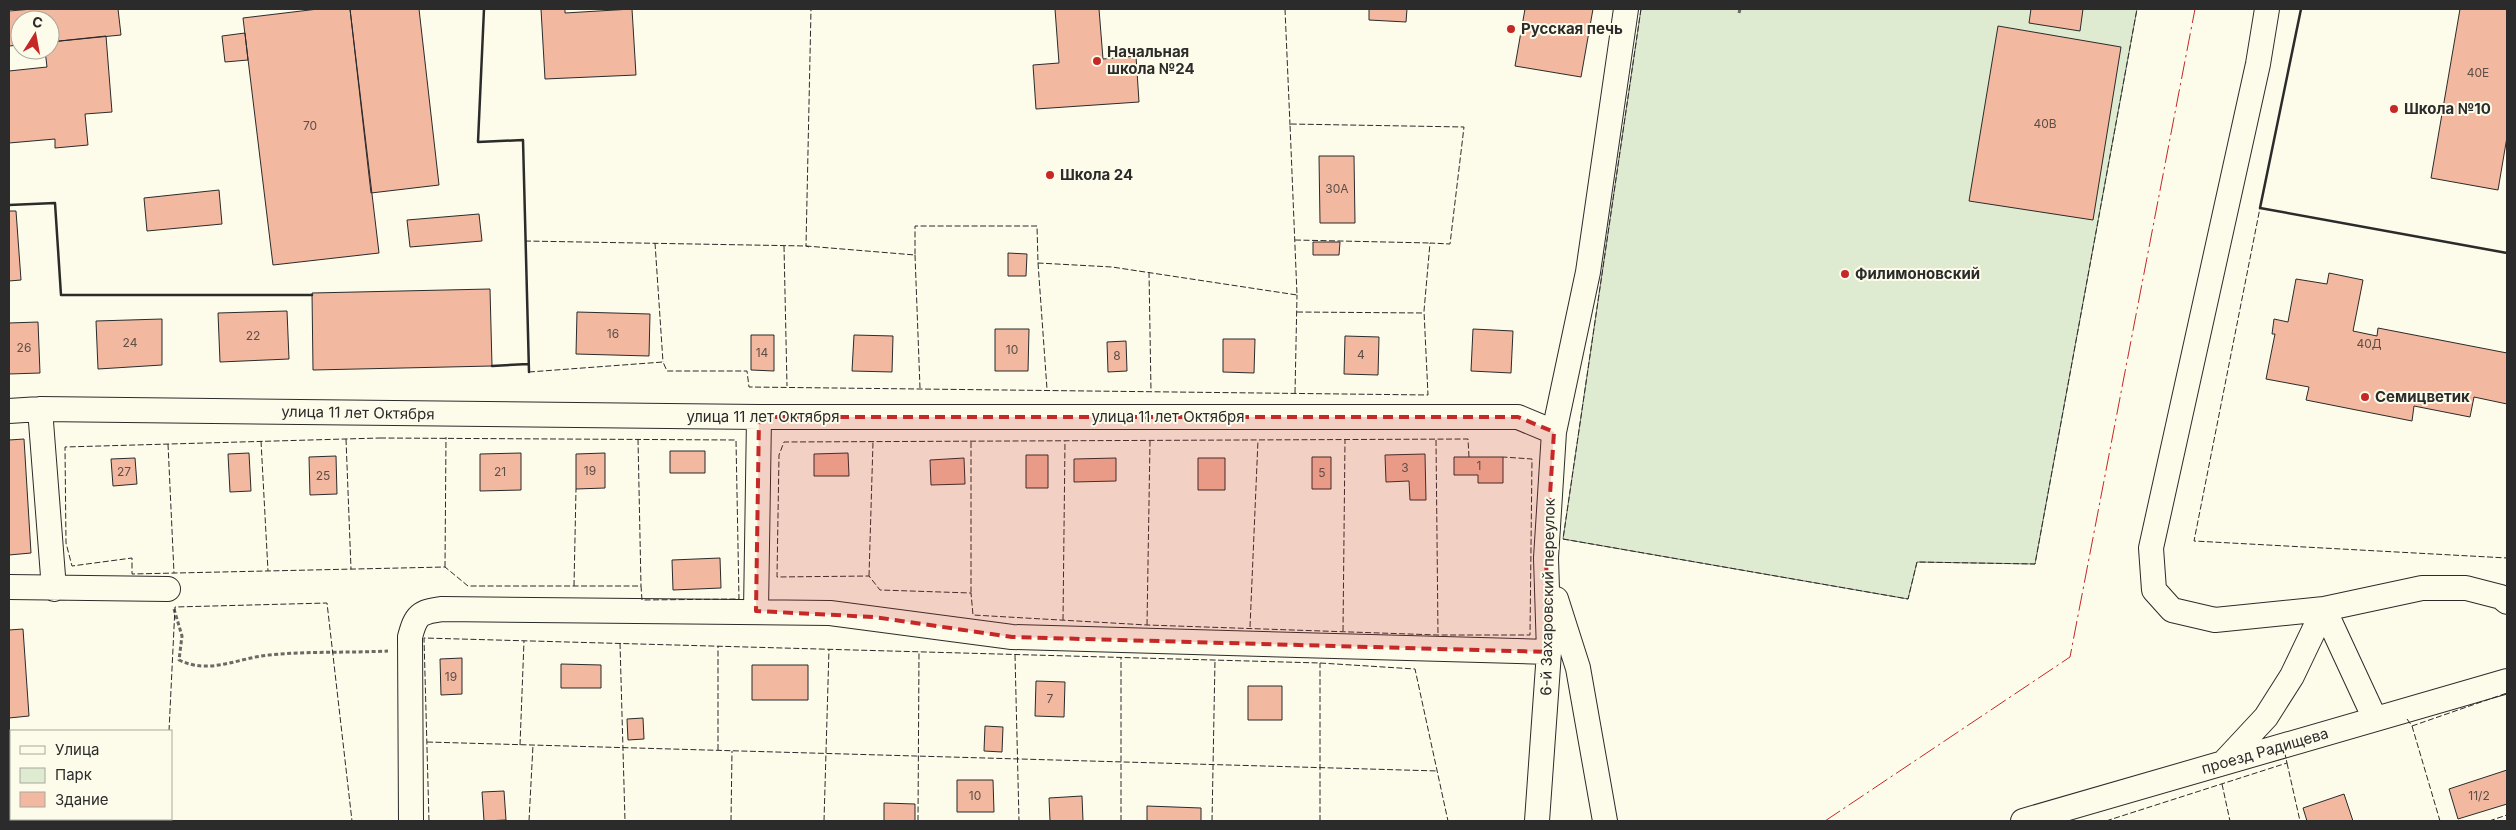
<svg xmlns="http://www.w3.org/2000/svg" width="2516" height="830" font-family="Inter,sans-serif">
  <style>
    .green { fill: #deebd1; stroke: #74746e }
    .building { fill: #f2b8a0; stroke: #2b2b2b }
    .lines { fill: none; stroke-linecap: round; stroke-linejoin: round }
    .minor-casing { stroke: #2b2b2b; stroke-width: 26 }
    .path { stroke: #6a6964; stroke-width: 3; stroke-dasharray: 4 2.5; stroke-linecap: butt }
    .minor { stroke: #fdfbea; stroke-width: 24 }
    .fence { stroke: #2b2b2b; stroke-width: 1; stroke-dasharray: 6 2.5; stroke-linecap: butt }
    .wall { stroke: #2b2b2b; stroke-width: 2.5 }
    .power { stroke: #c62828; stroke-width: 1; stroke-dasharray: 18 4 2.5 4; stroke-linecap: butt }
    .marked { fill: #c62828; fill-opacity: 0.2; stroke: #c62828; stroke-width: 4; stroke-dasharray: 10 6; stroke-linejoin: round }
    .poi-dot { fill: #c62828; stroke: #fdfbea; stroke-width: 2 }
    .labels { text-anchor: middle; stroke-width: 4; stroke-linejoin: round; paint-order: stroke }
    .number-label { font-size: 12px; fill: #5d4e48 }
    .poi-label { font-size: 15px; font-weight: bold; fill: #2b2b2b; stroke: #fdfbea; text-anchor: start }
    .street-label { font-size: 15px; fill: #2b2b2b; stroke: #fdfbea }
  </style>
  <rect width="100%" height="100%" fill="#fdfbea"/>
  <path class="green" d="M1641,9H2137L2035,564L1917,562L1908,599L1563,539Z"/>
  <path class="building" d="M33,9H118L121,35L50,42V20H20V45L9,46V11Z
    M318,9H350L379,253L273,265L243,18Z
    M350,9H419L439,185L371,193Z
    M541,9H565V13L632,9L636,75L545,79Z
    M1055,9H1099L1103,59L1136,56L1139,102L1036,109L1033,65L1059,63Z
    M1369,9H1407L1406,22L1369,20Z
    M1525,9H1593L1581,77L1515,66Z
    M2031,9H2083L2080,31L2029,23Z
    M2460,9H2507V137L2498,190L2431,178Z
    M1998,26L2121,47L2093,220L1969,201Z
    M245,33L248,60L225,62L222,36Z
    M106,36L112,112L85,114L88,145L55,148V139L9,143V71L47,67L45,50H50V42Z
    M1319,156H1354L1355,223H1320Z
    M219,190L222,224L147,231L144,198Z
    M9,211H16L21,280L9,281Z
    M479,214L482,241L410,247L407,220Z
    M1313,242H1340L1339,255H1313Z
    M1008,253L1027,254L1026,276H1008Z
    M2329,273L2363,280L2353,331L2377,336L2378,328L2507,353V404L2474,397L2470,417L2414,406L2412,421L2306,400L2309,387L2266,379L2275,334H2272L2274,319L2288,322L2296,279L2327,284Z
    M490,289L492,366L313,370L312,293Z
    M287,311L289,359L220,362L218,313Z
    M577,312L650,314L649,356L576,354Z
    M162,319V365L98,369L96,321Z
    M38,322L40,373L9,374V323Z
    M995,329H1029L1028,371H995Z
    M1473,329L1513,331L1511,373L1471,371Z
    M751,335H774V371L751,370Z
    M854,335L893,336L892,372L852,371Z
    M1345,336L1379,337L1378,375L1344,374Z
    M1223,339H1255L1254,373L1223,372Z
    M1126,341L1127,371L1108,372L1107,342Z
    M24,439L31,553L9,555V440Z
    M670,451H705V473H670Z
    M249,453L251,491L230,492L228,454Z
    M521,453V490L480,491V454Z
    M605,453V488L576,489V454Z
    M848,453L849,476H814V454Z
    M1425,454L1426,500H1410L1409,481L1386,482L1385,455Z
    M1026,455H1048V488H1026Z
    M336,456L337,494L310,495L309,457Z
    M1312,457H1331V489H1312Z
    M1454,457H1503V483H1478V475H1454Z
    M135,458L137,484L113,486L111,459Z
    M964,458L965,484L931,485L930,460Z
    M1116,458V481L1074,482V459Z
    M1198,458H1225V490H1198Z
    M720,558L721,588L673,590L672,560Z
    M23,629L29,716L9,718V630Z
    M462,658V694L441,695L440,659Z
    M561,664L601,665V688H561Z
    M752,665H808V700H752Z
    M1036,681L1065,682L1064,717L1035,716Z
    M1248,686H1282V720H1248Z
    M643,718L644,739L628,740L627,719Z
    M985,726L1003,727L1002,752L984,751Z
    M2507,770V804L2458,819L2449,789Z
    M957,780H993L994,812H957Z
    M504,791L506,820L484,821L482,792Z
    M2344,794L2353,821H2307L2303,808Z
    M1082,796L1083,821H1050L1049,798Z
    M884,803L915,804V821H884Z
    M1147,806L1201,808V821H1147Z"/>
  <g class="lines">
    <g class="minor-casing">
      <path id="minor" d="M2267,9L2258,64L2151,548L2154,590L2172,610L2215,620L2324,609L2422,588H2466L2501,597L2507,602
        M40,409L54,589
        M9,411L40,409L759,417H1518L1554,432
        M9,587L168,589
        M1556,599L1578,668L1605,821
        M2324,609L2375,719
        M756,611L759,417
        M2225,761L2266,717L2292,676L2324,609
        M411,821L410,637C416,615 419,612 442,609L830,613L1012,637L1549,652
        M1537,821L1549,652L1546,558L1554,432L1588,272L1626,9
        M2023,821L2507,681"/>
    </g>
    <path class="path" d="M1739,13L1740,9
      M174,609L182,636L179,660C210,675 237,658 269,655C308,651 348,653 388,651"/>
    <use href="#minor" class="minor"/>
    <path class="fence" d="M1285,9L1290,125
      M1641,9L1563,539L1908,599L1917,562L2035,564L2137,9
      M1295,240L1430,243
      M525,241L806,246L915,255V226H1037L1038,263L1112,267L1297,295L1290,124L1464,127L1450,244L1430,243L1424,311L1428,395L749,387L747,371H667L663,362L529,372
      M655,243L663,362
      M784,246L787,386
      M809,247L806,246L811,9
      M2507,253L2260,208L2194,541L2507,558
      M915,255L920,388
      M1038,263L1047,389
      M1149,272L1151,391
      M1297,312L1424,313
      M1295,393L1297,295
      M380,438L736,440L739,599L642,600L641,586H468L445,567L132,574V558L72,566L66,543L65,447Z
      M346,439L351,569
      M638,439L641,586
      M1436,440L1438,635
      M261,441L268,571
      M971,442V593
      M168,444L174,573
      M1469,457L1468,439L784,442L779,455L777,577L869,576L880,590L971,593L973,615L1147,625L1438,635H1530L1532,459L1503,457
      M445,567L446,437
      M869,576L873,442
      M574,586L576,489
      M1063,620L1065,441
      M1147,625L1150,441
      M1250,627L1258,440
      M1343,631L1345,440
      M620,643L625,821
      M1015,655L1019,821
      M2407,719L2412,726L2507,693
      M2412,726L2440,821
      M169,731L175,607L327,603L352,821
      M427,742L1438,771
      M520,745L524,641
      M718,750V646
      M9,762H11
      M2287,763L2300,821
      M2222,784L2230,821
      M429,821L424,638L1320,663L1415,669L1448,821
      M529,821L533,745
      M731,821L732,751
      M824,821L829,649
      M918,821L919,652
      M1121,821V658
      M1212,821L1215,660
      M1320,821V663
      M2106,821L2287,763L2285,754
      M2489,821L2507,815"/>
    <path class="wall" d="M484,9L478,142L523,140L529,372
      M2301,9L2260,208L2507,253
      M9,205L55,203L61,295H312
      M492,366L528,364"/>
    <path class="power" d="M1825,821L2070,657L2195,9"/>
  </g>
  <path class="marked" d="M759,417H1518L1554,432L1546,558L1549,652L1012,637L874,617L756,611Z"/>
  <g class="poi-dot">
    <circle cx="1511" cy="29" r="5"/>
    <circle cx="1097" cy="61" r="5"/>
    <circle cx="2394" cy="109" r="5"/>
    <circle cx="1050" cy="175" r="5"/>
    <circle cx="1845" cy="274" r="5"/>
    <circle cx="2365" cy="397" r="5"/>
  </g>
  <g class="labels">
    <g class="number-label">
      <text x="2478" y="77">40Е</text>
      <text x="2045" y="128">40В</text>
      <text x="310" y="130">70</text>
      <text x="1337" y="193">30А</text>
      <text x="613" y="338">16</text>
      <text x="253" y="340">22</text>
      <text x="130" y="347">24</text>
      <text x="2369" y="348">40Д</text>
      <text x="24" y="352">26</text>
      <text x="1012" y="354">10</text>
      <text x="762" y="357">14</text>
      <text x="1361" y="359">4</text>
      <text x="1117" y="360">8</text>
      <text x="1479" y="470">1</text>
      <text x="1405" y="472">3</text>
      <text x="590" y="475">19</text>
      <text x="124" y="476">27</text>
      <text x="500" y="476">21</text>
      <text x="1322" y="477">5</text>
      <text x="323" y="480">25</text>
      <text x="451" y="681">19</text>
      <text x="1050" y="703">7</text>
      <text x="975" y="800">10</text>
      <text x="2479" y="800">11/2</text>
    </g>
    <g class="poi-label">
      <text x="1521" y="34">Русская печь</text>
      <text x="1107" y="57">Начальная<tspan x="1107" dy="17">школа №24</tspan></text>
      <text x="2404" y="114">Школа №10</text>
      <text x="1060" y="180">Школа 24</text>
      <text x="1855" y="279">Филимоновский</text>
      <text x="2375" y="402">Семицветик</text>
    </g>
    <g class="street-label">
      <text transform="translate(358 413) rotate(1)" y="5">улица 11 лет Октября</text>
      <text x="763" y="422">улица 11 лет Октября</text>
      <text x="1168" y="422">улица 11 лет Октября</text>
      <text transform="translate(1548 597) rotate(-89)" y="5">6-й Захаровский переулок</text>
      <text transform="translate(2265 751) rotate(-16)" y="5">проезд Радищева</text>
    </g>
  </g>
  <rect width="2516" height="830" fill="none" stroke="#2b2b2b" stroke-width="20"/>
  <rect x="10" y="730" width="162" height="90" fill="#fdfbea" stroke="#a9a89e"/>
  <rect x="20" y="746" width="25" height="8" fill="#fdfbea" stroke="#a9a89e"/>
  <text x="55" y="755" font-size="15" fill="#2b2b2b">Улица</text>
  <rect x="20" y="768" width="25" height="15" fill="#deebd1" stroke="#a9a89e"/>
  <text x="55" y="780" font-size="15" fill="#2b2b2b">Парк</text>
  <rect x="20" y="792" width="25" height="15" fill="#f2b8a0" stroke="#a9a89e"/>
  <text x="55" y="805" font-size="15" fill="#2b2b2b">Здание</text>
  <g transform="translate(35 35) rotate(11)"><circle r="24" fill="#fdfbea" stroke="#a9a89e"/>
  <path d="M0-4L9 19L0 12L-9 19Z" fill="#c62828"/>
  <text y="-8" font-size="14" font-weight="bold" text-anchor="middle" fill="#2b2b2b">С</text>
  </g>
</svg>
